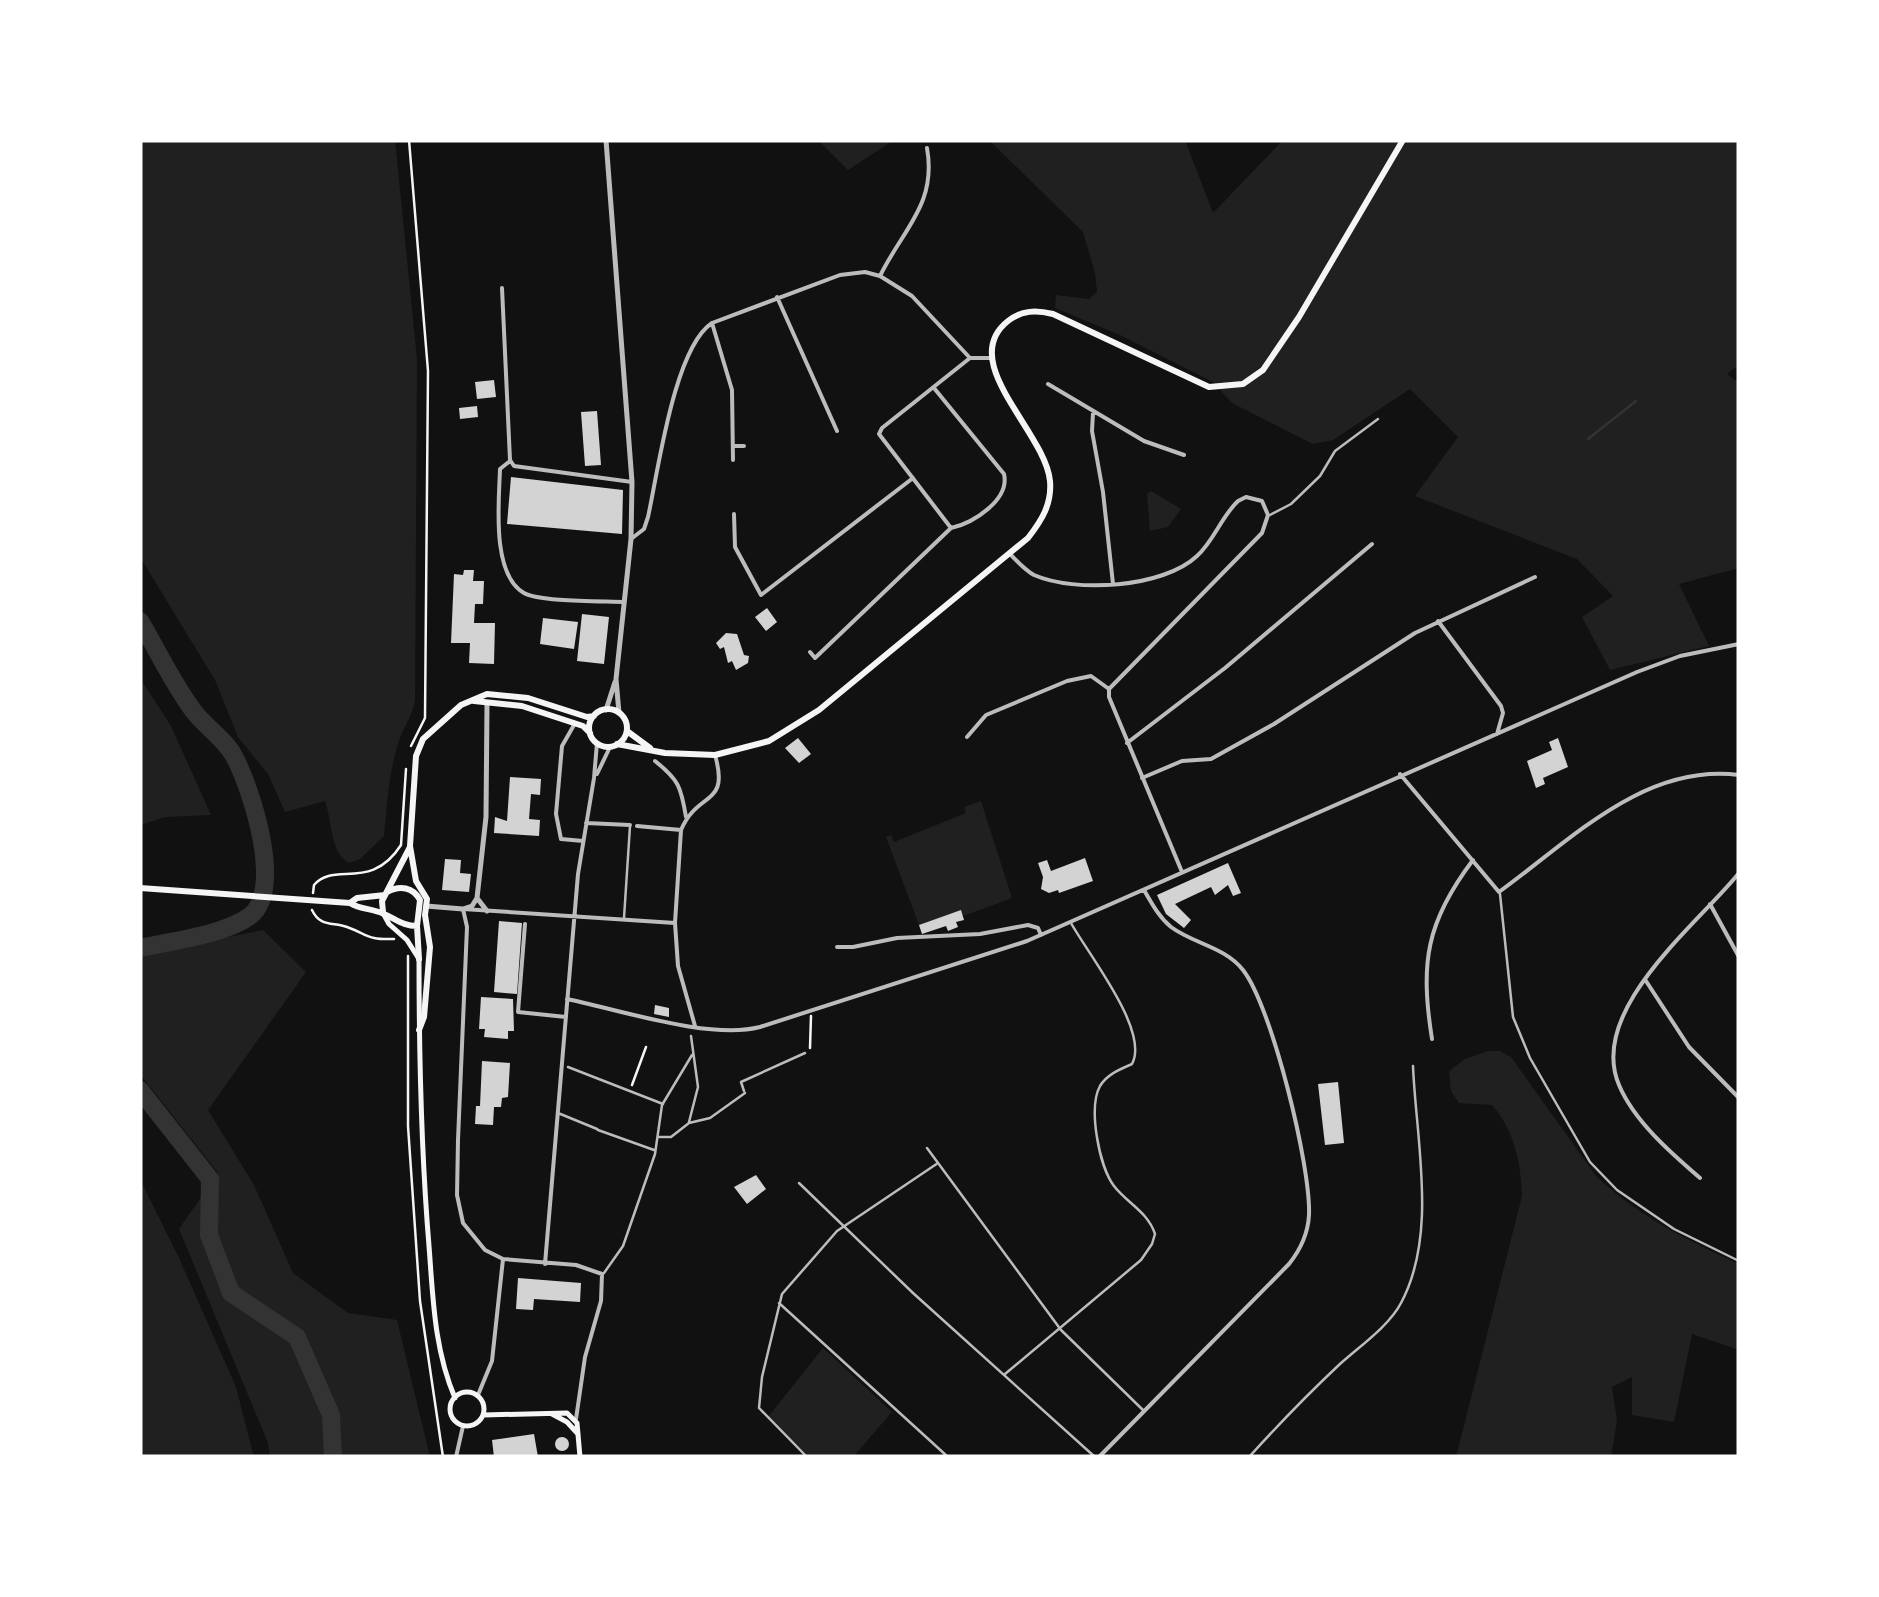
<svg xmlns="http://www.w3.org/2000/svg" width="1879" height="1597" font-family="Quicksand,sans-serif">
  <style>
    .green { fill: #202020 }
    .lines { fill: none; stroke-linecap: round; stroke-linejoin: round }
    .stream { stroke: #333; stroke-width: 2.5 }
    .river { stroke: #333; stroke-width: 18 }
    .building { fill: #d3d3d3 }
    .path { stroke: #f5f5f5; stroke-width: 2.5 }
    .service { stroke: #bcbcbc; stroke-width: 2.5 }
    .pedestrian { stroke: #bcbcbc; stroke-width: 2.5 }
    .minor { stroke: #bcbcbc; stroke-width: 4 }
    .tertiary { stroke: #bcbcbc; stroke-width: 5 }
    .secondary { stroke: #f5f5f5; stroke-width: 5 }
    .primary { stroke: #f5f5f5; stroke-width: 6 }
  </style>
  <rect width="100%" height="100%" fill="#111"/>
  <path class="green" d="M140,140H395L417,359L415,700C413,714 405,725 400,738C389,769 387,804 384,836L360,859L349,863C330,853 332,820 325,801L285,812L268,774L238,737L215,680L140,557Z
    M818,140H894L848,170Z
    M989,140H1185L1213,213L1283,140H1739V365L1727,374L1739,383V568L1679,584L1709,646L1610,670L1582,617L1613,596L1577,559L1415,496L1458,437L1410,389L1333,440L1313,444L1232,403L1213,382L1120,335L1055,308L1056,295L1089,299L1097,292L1095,273L1083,232Z
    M1151,491L1181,509L1168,527L1150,531L1147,494Z
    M140,678L171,726L211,815L165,817L140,825Z
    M981,801L1012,898L963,916L960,911L919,925L886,837L891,835L894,842L966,813L964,807Z
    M263,930L306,972L208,1110L254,1185L293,1273L348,1313L397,1320L430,1457H270L268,1443L179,1229L218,1173L140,1074V955Z
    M1488,1051H1500L1511,1057L1596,1176C1638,1216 1687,1240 1739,1264V1350L1692,1334L1674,1422L1632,1415V1377L1612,1387L1617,1421L1611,1457H1456L1522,1196C1521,1163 1514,1130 1492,1105L1459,1103L1451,1091L1449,1071L1465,1059Z
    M140,1179L179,1258L236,1387L254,1457H140Z
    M823,1348L892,1412L853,1457H809L768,1417Z"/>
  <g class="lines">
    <path class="stream" d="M1588,439L1636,401"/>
    <path class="river" d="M140,621C158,651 174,686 195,713C207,728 227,741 235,758C252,791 284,890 250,916C224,935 171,941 140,948
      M140,1090L210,1179L209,1235L231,1293L297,1337L331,1415L333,1457"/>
  </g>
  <path class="building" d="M494,380L496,397L477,399L475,382Z
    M477,406L478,417L460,419L459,408Z
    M597,411L601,465L585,466L581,412Z
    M511,477L623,490L622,534L507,524Z
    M464,570H474L473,581H484L483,604H475L474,623H495L494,664L469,663L470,643H451L454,574L463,575Z
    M767,608L777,622L766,631L755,617Z
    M582,614L609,617L604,664L577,661Z
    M543,618L578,622L574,649L540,644Z
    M726,633L737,634L744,655L749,656L748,663L736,670L732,661L728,663L724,647L720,649L716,643Z
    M798,738L811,754L799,763L785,748Z
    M1558,738L1568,767L1543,778L1545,784L1536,788L1527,761L1552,750L1549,742Z
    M510,777L541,779L540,795L531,794L529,819L540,820L539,836L494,833L495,817L507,821Z
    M1085,858L1093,881L1059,893L1058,890L1049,893L1041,889L1043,877L1038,863L1047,860L1051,871Z
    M445,859L461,860L460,873L471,874L469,892L442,890Z
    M1228,863L1241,893L1233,896L1228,885L1215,895L1211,887L1175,904L1191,920L1184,928L1166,914L1157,895Z
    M961,910L964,920L956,922L958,927L948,931L946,926L922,934L919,925Z
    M499,921L522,923L517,994L494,992Z
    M481,997L513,999L514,1031H508V1039L484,1037L485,1029H479Z
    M655,1005L669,1008V1017L654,1014Z
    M482,1061L510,1063L508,1097L502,1098L501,1107H494L493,1125L475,1124L476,1106H480Z
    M1338,1082L1344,1143L1325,1145L1318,1084Z
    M756,1175L766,1189L747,1204L734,1187Z
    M518,1278L581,1283L580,1302L534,1299L533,1310L516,1309Z
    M534,1434L538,1457H494L492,1440Z
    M555 1444a7 7 0 1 1 14 0a7 7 0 1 1-14 0Z"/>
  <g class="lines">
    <path class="path" d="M409,140L428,371L425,718L411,746
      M313,893L314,885C334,861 371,892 401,845L406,769
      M312,910C320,927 332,922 347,927C369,935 367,940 394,939
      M408,956V1126L420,1301L443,1457
      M810,1048L811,1016
      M632,1085L646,1047"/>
    <path class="service" d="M1270,515L1291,504L1320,476L1335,451L1378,419
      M1500,894L1513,1017L1530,1058L1590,1162L1617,1190L1674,1229L1739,1261
      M624,918L630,826
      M744,1091L741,1082L805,1053
      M558,1113L597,1129
      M927,1148L1061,1330L1144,1411
      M799,1183L913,1293L1095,1457
      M779,1303L948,1457
      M1005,1374L1141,1260L1152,1244L1155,1234C1148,1212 1127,1203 1114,1186C1099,1166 1088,1108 1100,1086C1107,1074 1121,1069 1132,1064C1150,1031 1088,954 1071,923
      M807,1457L759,1408L762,1377L782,1294L837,1231L938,1163
      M1249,1457C1278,1425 1309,1393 1341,1363C1360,1346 1389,1326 1401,1303C1438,1234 1416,1141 1413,1066"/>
    <path class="pedestrian" d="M568,1067L663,1104
      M689,1122L698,1087L691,1036
      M598,1130L654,1150
      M658,1137H671L689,1123L710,1118L745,1093
      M604,1273L623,1246L655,1154L662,1105L692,1055"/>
    <path class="minor" d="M880,276C903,229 937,204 927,148
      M502,288L510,460L514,466L632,482
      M777,297L837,431
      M712,323L732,390L733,460
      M1048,384L1144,441L1184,455
      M1093,413L1092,431L1103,492L1113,584
      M733,446H744
      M510,461L500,469C499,501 491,574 524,593C539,602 603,601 624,602
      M734,514L735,547L761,595L913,478
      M951,528L879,434L882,428L970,358
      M631,539L644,529L648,517C658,472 674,348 712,323L840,275L865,272L880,276L912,296L970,358H991
      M1011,555C1018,562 1025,570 1034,575C1075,593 1163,588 1197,556C1214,541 1221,517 1238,501L1246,497L1262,501L1268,515L1262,533L1109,689
      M1438,621L1501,706L1503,713L1497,734
      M810,652L815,658L951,528C973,523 1010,500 1004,474L934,388
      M1109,689V697L1182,872
      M574,725L562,746L556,814L561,839L583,841
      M967,737L986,715L1067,681L1091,676L1109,689
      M1127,743L1225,668L1372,544
      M655,761C679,780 681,787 686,817
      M597,774L610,747
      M1400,774L1499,892C1571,840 1644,763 1739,775
      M1142,778L1182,761L1211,759L1274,724L1415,633L1535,577
      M586,823L630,825
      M637,826L681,830
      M1710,904L1739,957
      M525,924L518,1012L566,1017
      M837,947H853L897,938L980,934L1028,925L1038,928L1041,935
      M1646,981L1689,1047L1739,1098
      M567,999C620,1010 710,1040 760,1027L1027,941L1637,672L1680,656L1739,644
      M695,1026L678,966L675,923L681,830C698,790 730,807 715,755
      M1432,1039C1420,963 1426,922 1473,860
      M1700,1178C1671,1153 1634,1121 1619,1085C1587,1010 1698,924 1739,873
      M545,1264L578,874L594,778L597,743
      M478,1395L492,1361L503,1259
      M576,1419L585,1357L601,1301L602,1274L576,1265L503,1259L485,1250L463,1223L457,1195L458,1140L467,927L463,909L675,923
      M456,1457L463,1426
      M1099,1457L1289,1264C1301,1249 1308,1234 1309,1215C1311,1167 1272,1007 1243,970C1225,947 1194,944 1171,927C1159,917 1152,904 1144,890"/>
    <path class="tertiary" d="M606,140L632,482L631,539L616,679L619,713
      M606,710L615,682
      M477,898L486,817L487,704
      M477,898L487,911
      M426,906L463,909L472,906L477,898"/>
    <path class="secondary" d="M383,913L389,924L407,940L419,959C419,1055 421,1150 429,1246C433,1297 434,1349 455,1398
      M450 1409a17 17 0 1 1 34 0a17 17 0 1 1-34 0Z
      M552,1414L567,1422L578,1434
      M484,1415L567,1413L577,1423L580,1457"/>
    <path class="primary" d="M474,701L522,706L583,726L590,733
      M589 728a19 19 0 1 1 38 0a19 19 0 1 1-38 0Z
      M627,731L650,748
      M617,744L665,753L715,755L769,741L819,710L1028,538C1042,520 1052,504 1050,481C1045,431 956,362 1008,321C1022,310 1036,310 1053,314L1209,387L1243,384L1263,370L1299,317L1403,140
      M140,888L350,903C361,910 372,908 384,914C396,919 403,926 417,926
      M387,892C400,885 413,887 420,900L417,926L419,959
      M350,903L357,898L385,895
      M383,912L382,901L410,847
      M419,1030L424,1017L430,947L425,915L427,899L416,881L410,846L416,756L423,739L461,705L487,694L528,698L587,717L594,716"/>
  </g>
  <rect width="1879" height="1597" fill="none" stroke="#ffffff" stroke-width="285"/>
</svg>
